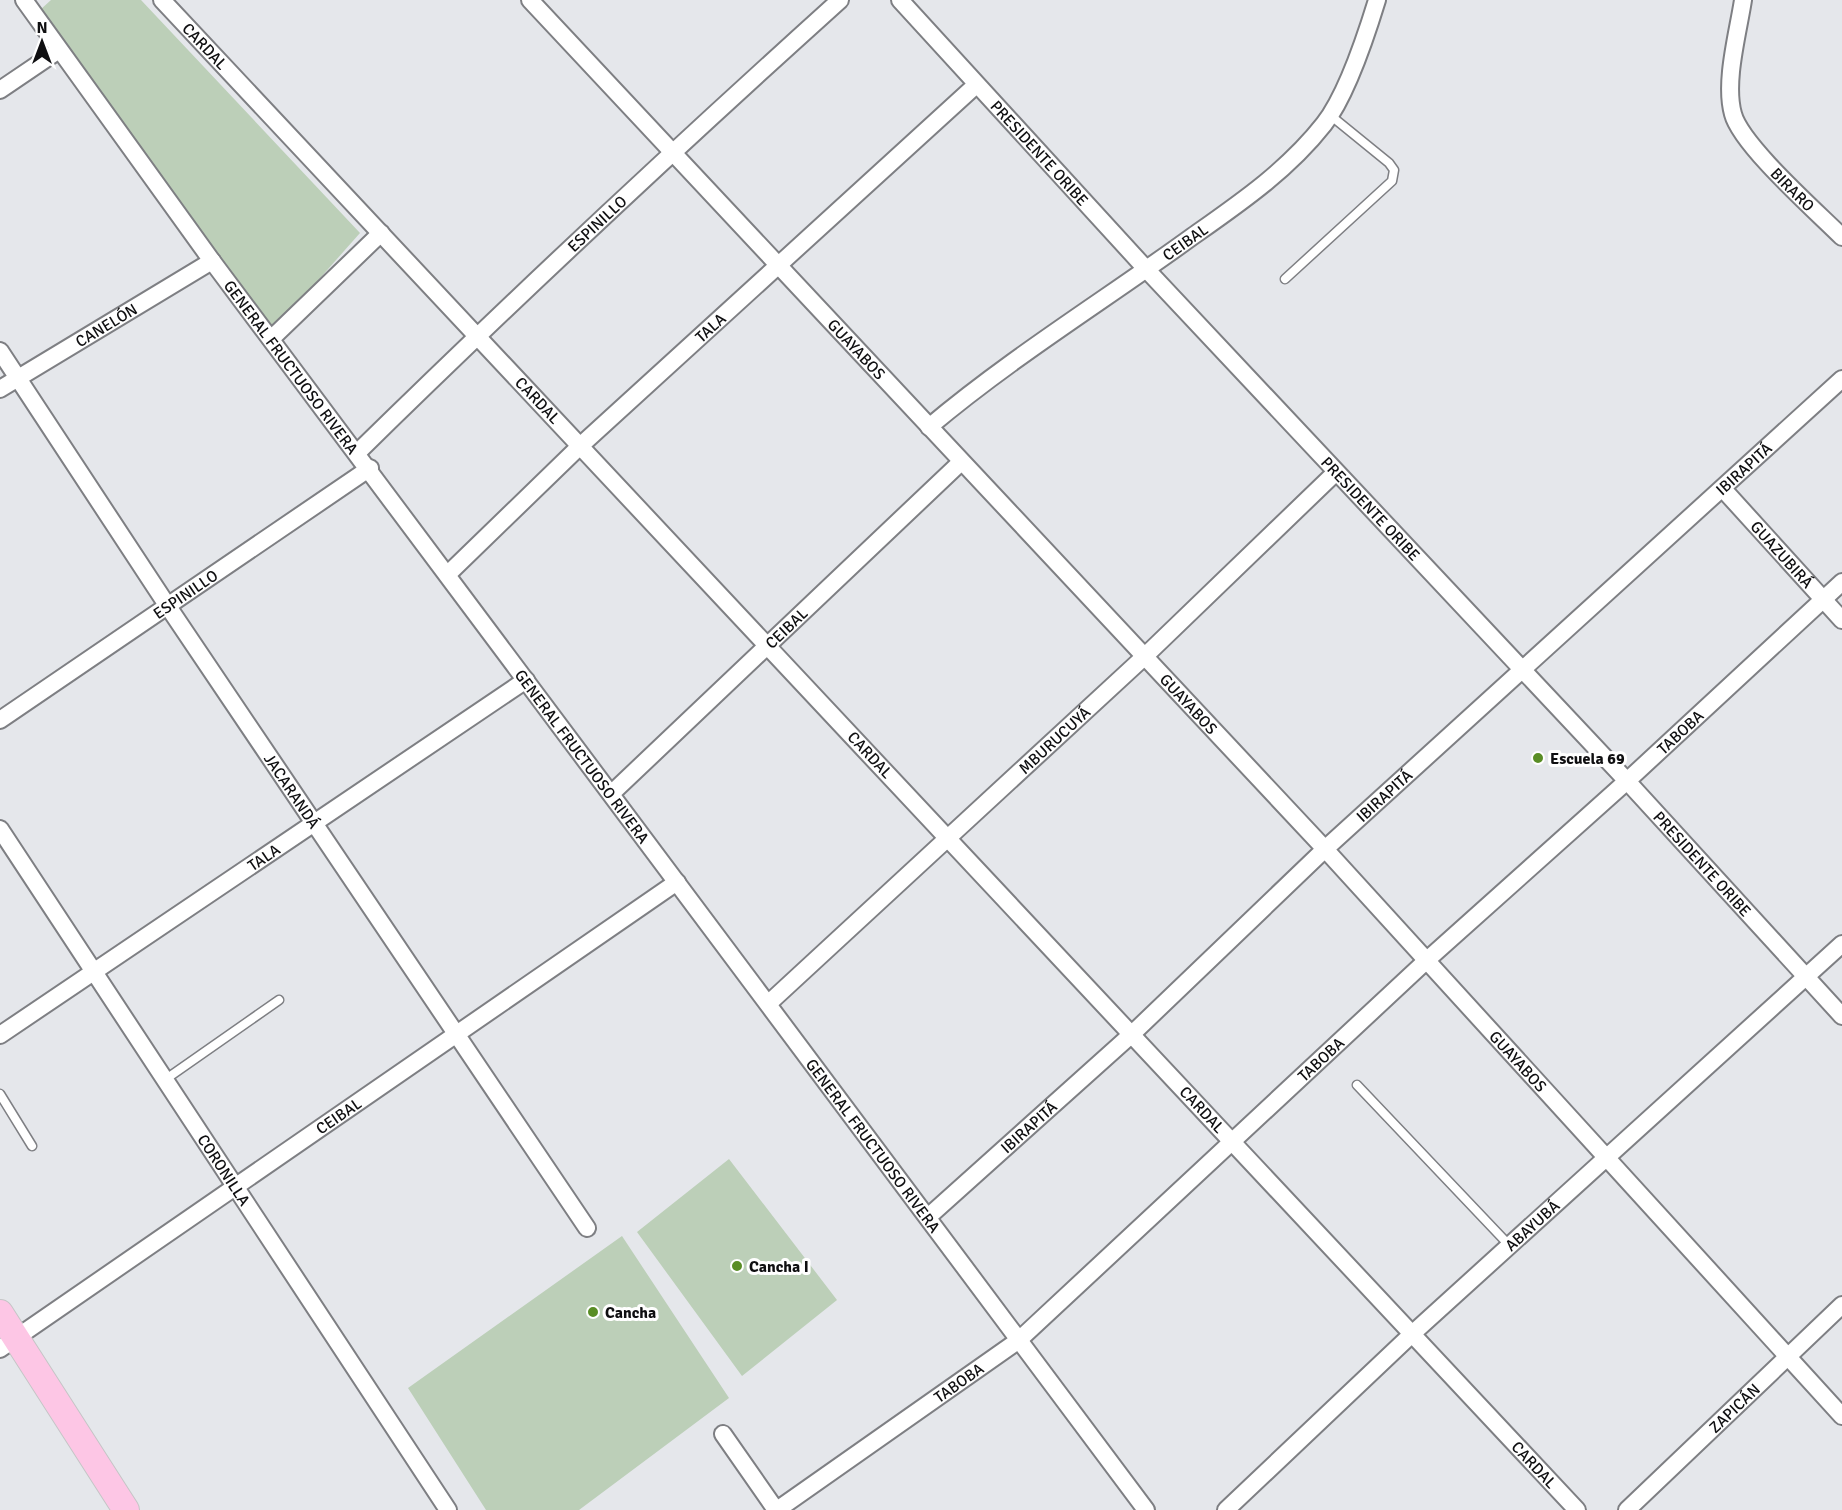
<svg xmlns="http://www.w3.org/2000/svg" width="1842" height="1510" font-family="Signika,sans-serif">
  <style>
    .green { fill: #bccfb8 }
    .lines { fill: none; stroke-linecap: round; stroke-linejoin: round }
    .lane-casing { stroke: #7e7f83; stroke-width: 11 }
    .street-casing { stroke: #7e7f83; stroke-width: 20 }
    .primary-casing { stroke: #c5c5c6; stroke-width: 28 }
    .lane { stroke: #fff; stroke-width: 8 }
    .street { stroke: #fff; stroke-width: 16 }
    .primary { stroke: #fdc6e5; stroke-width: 26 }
    .poi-dot { fill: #598d25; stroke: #fff; stroke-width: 2 }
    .labels { text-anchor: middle; stroke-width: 6; stroke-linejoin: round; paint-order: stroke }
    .street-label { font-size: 16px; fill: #0f0f11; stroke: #fff }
    .poi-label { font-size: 16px; font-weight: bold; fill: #0f0f11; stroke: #fff; text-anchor: start }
  </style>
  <rect width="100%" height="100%" fill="#e5e7eb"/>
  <path class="green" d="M51,0H141L360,233L274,330L40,10Z
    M729,1159L837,1300L742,1376L637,1232Z
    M622,1236L729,1398L579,1510H486L408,1388Z"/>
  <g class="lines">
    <g class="lane-casing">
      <path id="lane" d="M1285,279L1392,181L1394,170L1389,163L1330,115
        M166,1079L279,1000
        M1357,1085L1509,1245
        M0,1094L32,1146"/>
    </g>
    <g class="street-casing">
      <g id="street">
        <path id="s1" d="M24,0L212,261L1146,1510"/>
        <path id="s2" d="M162,0C635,502 1106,1006 1577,1510"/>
        <path id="s3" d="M530,0L1325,849L1842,1416"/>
        <path id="s4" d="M900,0L1147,270L1627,781L1842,1016"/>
        <path id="s5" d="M1743,0C1738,33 1724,82 1733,114C1741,145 1816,211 1842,237"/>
        <path d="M0,90L59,50"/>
        <path d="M271,339L381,233"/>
        <path id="s6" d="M0,351L167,605L587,1228"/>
        <path id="s7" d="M0,389L212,261"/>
        <path id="s8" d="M929,427C1012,357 1105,300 1193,236C1240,203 1288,170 1324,124C1346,96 1366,36 1377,0"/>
        <path id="s9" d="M357,453C515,298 676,148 840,0"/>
        <path id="s10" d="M1723,489L1842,620"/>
        <path id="s11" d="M448,574L579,447L976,85"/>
        <path id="s12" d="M0,720L370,468"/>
        <path id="s13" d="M612,793L961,462"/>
        <path id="s14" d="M0,829L448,1510"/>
        <path id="s15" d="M769,1003L1144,657L1335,473"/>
        <path id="s16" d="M0,1035L526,680"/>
        <path id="s17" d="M928,1217L1132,1034L1325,849L1842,379"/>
        <path id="s18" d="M0,1349L677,882"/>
        <path d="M723,1434L776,1510"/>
        <path id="s19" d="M777,1510L1019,1340L1427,960L1627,781L1842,582"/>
        <path id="s20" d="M1226,1510L1412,1334L1842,944"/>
        <path id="s21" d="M1627,1510L1842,1305"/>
      </g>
    </g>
    <g class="primary-casing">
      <path id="primary" d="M0,1313L126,1510"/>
    </g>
    <use href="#lane" class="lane"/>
    <use href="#street" class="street"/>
    <use href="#primary" class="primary"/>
  </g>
  <g class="poi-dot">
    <circle cx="1538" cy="758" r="6"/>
    <circle cx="737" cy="1266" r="6"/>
    <circle cx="593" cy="1312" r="6"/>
  </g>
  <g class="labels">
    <g class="street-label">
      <text dy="6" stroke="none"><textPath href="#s2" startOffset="63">CARDAL</textPath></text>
      <text dy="6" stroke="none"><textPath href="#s4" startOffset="207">PRESIDENTE ORIBE</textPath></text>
      <text dy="6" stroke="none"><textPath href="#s5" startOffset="212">BIRARO</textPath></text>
      <text dy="6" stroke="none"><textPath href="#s9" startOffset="332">ESPINILLO</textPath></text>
      <text dy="6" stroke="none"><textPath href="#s8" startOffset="316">CEIBAL</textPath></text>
      <text dy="6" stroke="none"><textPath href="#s7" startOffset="124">CANELÓN</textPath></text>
      <text dy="6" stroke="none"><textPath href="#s11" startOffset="360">TALA</textPath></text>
      <text dy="6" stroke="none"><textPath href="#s3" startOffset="478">GUAYABOS</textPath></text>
      <text dy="6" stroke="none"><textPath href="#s1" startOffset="454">GENERAL FRUCTUOSO RIVERA</textPath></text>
      <text dy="6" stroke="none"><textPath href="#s2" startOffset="549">CARDAL</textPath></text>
      <text dy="6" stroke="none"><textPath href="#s17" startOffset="1107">IBIRAPITÁ</textPath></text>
      <text dy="6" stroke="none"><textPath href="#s4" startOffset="693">PRESIDENTE ORIBE</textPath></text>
      <text dy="6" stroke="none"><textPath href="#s10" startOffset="88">GUAZUBIRÁ</textPath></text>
      <text dy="6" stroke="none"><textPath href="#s12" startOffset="224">ESPINILLO</textPath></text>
      <text dy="6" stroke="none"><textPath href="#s13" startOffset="240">CEIBAL</textPath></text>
      <text dy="6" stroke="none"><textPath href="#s3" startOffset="964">GUAYABOS</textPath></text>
      <text dy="6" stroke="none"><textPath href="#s19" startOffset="1194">TABOBA</textPath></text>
      <text dy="6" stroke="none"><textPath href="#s15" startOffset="388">MBURUCUYÁ</textPath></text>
      <text dy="6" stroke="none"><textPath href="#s2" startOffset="1035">CARDAL</textPath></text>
      <text dy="6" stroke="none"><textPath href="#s1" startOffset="940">GENERAL FRUCTUOSO RIVERA</textPath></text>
      <text dy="6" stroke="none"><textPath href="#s6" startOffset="528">JACARANDÁ</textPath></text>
      <text dy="6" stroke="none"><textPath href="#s17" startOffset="621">IBIRAPITÁ</textPath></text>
      <text dy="6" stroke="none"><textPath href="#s16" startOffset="318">TALA</textPath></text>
      <text dy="6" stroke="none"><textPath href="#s4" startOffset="1179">PRESIDENTE ORIBE</textPath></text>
      <text dy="6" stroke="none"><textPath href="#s19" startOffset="708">TABOBA</textPath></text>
      <text dy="6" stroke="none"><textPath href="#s3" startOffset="1450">GUAYABOS</textPath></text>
      <text dy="6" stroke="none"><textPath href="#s2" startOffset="1521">CARDAL</textPath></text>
      <text dy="6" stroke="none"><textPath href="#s18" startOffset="411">CEIBAL</textPath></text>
      <text dy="6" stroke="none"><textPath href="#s17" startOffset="135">IBIRAPITÁ</textPath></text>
      <text dy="6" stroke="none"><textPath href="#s1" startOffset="1426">GENERAL FRUCTUOSO RIVERA</textPath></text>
      <text dy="6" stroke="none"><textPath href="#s14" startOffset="408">CORONILLA</textPath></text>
      <text dy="6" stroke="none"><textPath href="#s20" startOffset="418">ABAYUBÁ</textPath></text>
      <text dy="6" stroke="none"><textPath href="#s19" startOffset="222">TABOBA</textPath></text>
      <text dy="6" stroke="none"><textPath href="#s21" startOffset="148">ZAPICÁN</textPath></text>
      <text dy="6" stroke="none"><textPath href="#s2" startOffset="2007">CARDAL</textPath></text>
    </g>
    <g class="poi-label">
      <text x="1550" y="764">Escuela 69</text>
      <text x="749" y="1272">Cancha I</text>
      <text x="605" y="1318">Cancha</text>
    </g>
  </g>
  <g transform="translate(42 42)" stroke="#ffffff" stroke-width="4.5" paint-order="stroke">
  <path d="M0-4.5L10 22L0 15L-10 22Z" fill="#0f0f11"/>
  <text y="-9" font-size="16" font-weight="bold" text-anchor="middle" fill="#0f0f11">N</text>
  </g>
</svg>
